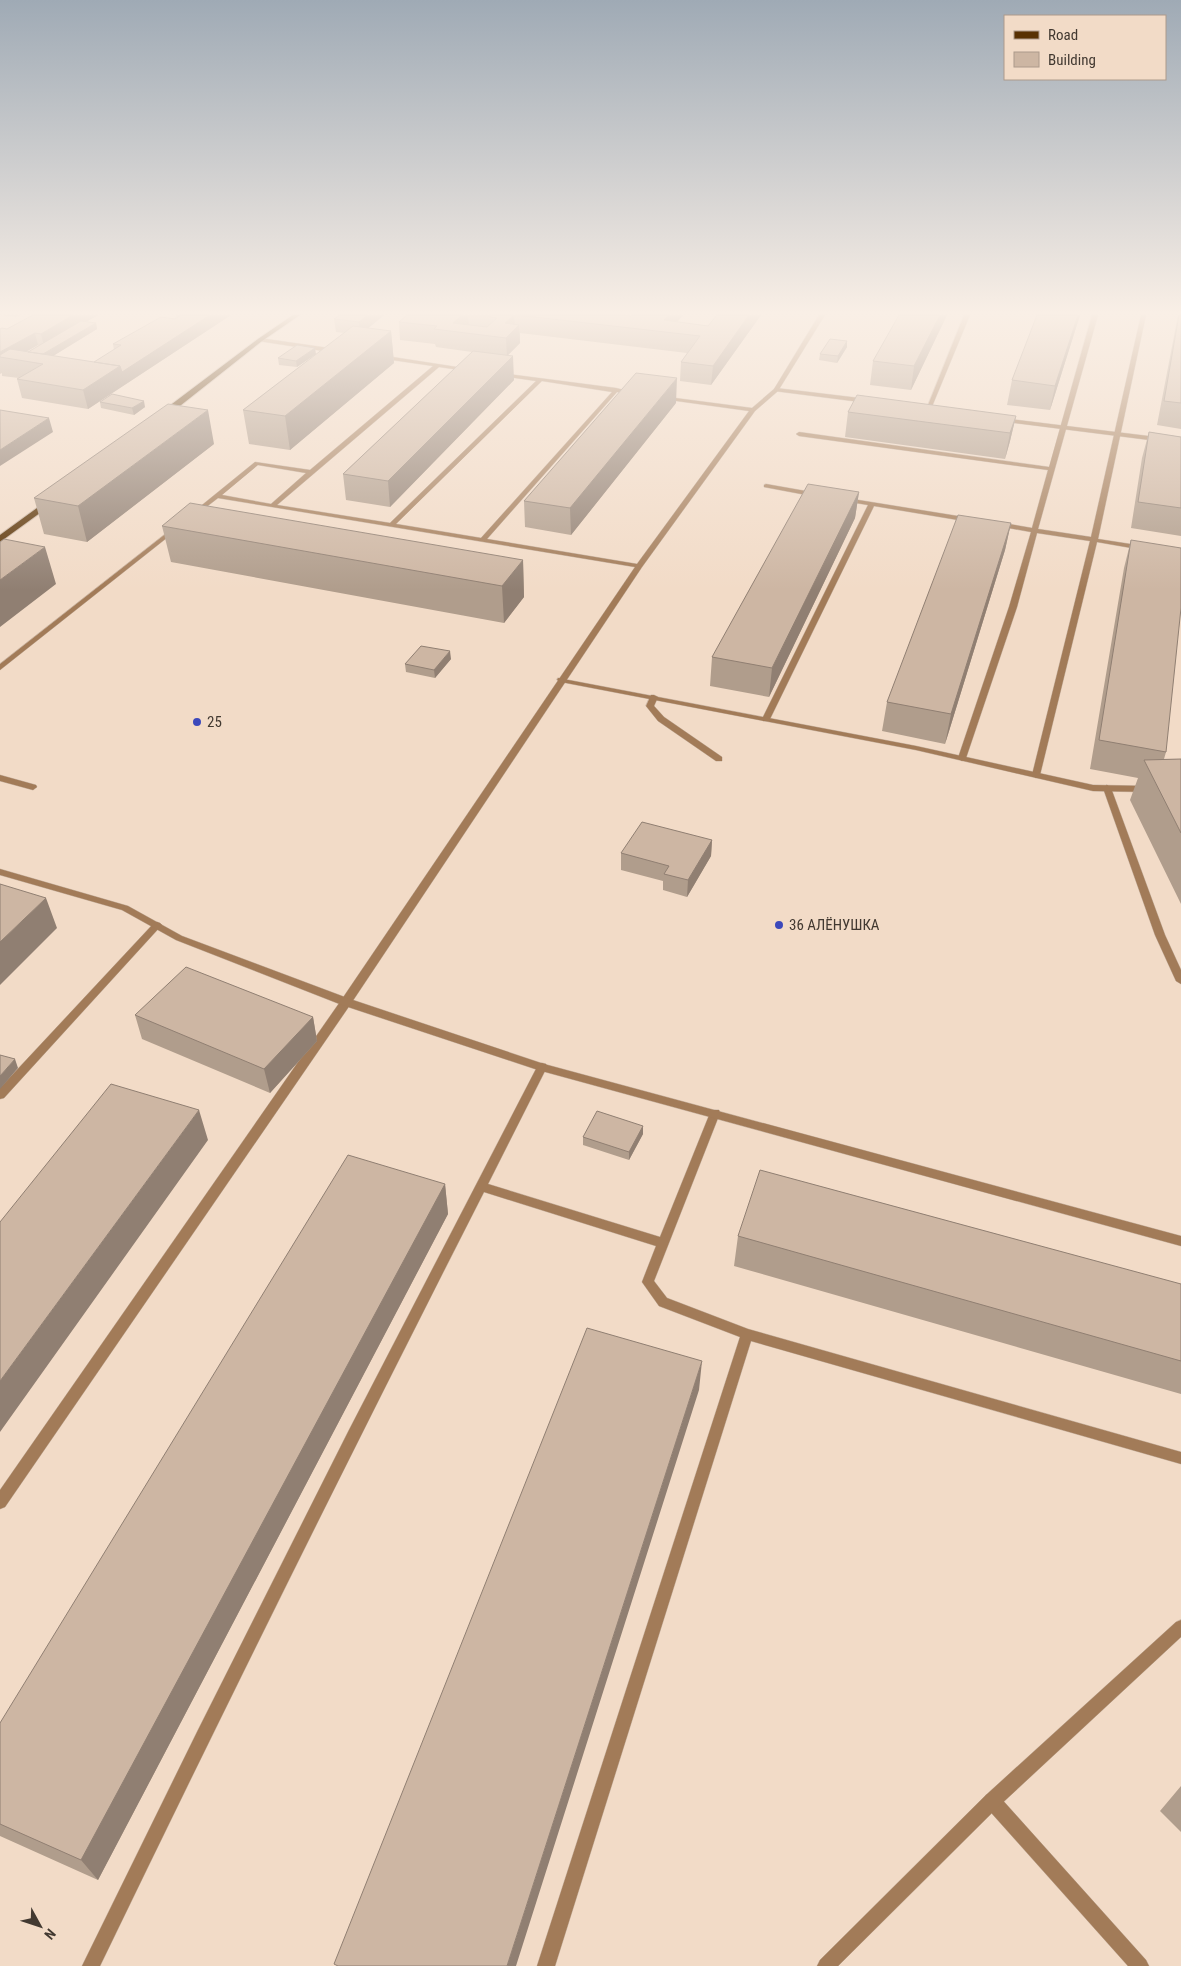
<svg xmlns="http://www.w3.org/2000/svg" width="1181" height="1966" font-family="'Roboto Condensed',sans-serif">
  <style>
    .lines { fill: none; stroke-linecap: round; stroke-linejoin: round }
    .service-casing { stroke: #cbb7a6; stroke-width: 1 }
    .minor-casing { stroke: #cbb7a6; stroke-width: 1 }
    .primary-casing { stroke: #cbb7a6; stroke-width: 2 }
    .service { fill: #a27b58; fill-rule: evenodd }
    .minor { fill: #a27b58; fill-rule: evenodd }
    .primary { fill: #583103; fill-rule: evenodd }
    .wall { fill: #b09d8c; fill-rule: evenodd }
    .shaded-wall { fill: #907f72 }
    .building { fill: #cdb6a3; stroke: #907f72 }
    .poi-dot { fill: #3c48bb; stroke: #f2dbc7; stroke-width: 2 }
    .labels { text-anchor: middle; stroke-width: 4; stroke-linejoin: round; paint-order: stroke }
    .poi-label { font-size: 15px; fill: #423931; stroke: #f2dbc7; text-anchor: start }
  </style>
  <rect width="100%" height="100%" fill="#f2dbc7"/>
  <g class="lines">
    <g class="service-casing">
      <path id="service" d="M819,315H825L778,391L755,411L642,567L350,1005L5,1507L0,1509V1490L342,999L635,567L218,498L196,515L191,514L255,462L310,470L433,366L378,358L377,357L380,355L470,369L467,371L439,367L277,505L390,523L536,381L502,376L499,374L500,373L616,388L636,393L633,395L617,392L487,539L637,564L749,411L662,399L660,398V396L752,408L774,389ZM542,381L612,392L481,538L396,524ZM258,465L306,473L271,504L222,495Z
        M964,315H970L931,409L926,410Z
        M1092,315H1098L1038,529L1091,537L1141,315H1146L1098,539L1143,546L1146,548L1143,550L1097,542L1040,775L1036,778L1032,775L1090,541L1037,533L1017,607L966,758L962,761L958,758L1009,607L1031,532L997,526L994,524L997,522L1032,528L1048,470L799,436L796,434L799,432L1049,467Z
        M260,338L336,349L339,351L336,353L258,341V339Z
        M766,484L817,493L820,495L817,497L764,487V485Z
        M846,498L970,518L973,520L970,522L874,506L770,719L766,721H763L762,719L868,505L844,501L843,500Z
        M173,528L178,529L0,670V664Z
        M651,695H654L658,697L654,706L664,717L722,757V761H716L658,721L646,706Z
        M0,775L36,785L37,787L33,790L0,781Z
        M1107,785L1111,788L1165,935L1181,970V984L1176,981L1155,935L1103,788Z
        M157,922L160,923L162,925L160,927L4,1098L0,1099V1088L154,923Z
        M542,1063L546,1064L547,1067L488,1184L660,1237L710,1113L711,1110H719L720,1113L654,1281L667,1298L748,1329L1181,1452V1464L751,1341L555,1966H537L740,1337L659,1306L642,1282L656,1246L484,1192C353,1449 225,1707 100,1966H82L198,1730L349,1430L537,1067L538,1064Z
        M992,1793L998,1795L1146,1960L1149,1966H1128L986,1807L984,1801L986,1795Z"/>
    </g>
    <g class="minor-casing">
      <path id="minor" d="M776,388L868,399L871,401L868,403L774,391V389Z
        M1001,418L1181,440V444L999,421V419Z
        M558,678L916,746L1093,785L1148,786L1152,789L1148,792L1093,791L916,750L561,682L557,680Z
        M0,869L128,906L182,936L350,999L544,1064L1181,1236V1246L538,1070L342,1005L176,940L122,910L0,875Z
        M1181,1620V1637L998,1807L838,1966H817L820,1960L986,1795L1176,1622Z"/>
    </g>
    <g class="primary-casing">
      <path id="primary" d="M293,315H300L262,341L166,417H160V413L258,339Z
        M48,500L55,502L0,542V535Z"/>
    </g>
    <use href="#service" class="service"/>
    <use href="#minor" class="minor"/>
    <use href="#primary" class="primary"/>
  </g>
  <path class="wall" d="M0,315H21L16,317Z
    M33,315H98L86,322L96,323L97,329L53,356L94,362L114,350L113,344L175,319L176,317V315H231L88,409L22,398L17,379L19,378L2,376V373L0,374V329H7ZM38,345H39L28,352H26Z
    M340,315H384L368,328L391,331L394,363L290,450L249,444L243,410L345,333L336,332L334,319Z
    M407,315H618L631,316L632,315H683L677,322L708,326L717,315H761L711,385L680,381L681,362L687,353L520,333V343L507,356L514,380L390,507L346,500L343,474L472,352L436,347L435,344L400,340L399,322Z
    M947,315L911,390L870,385L873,361Z
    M1080,315L1050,410L1007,405L1012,380Z
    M1178,315H1181V429L1157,425Z
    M847,347L837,363L819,360L820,354Z
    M316,354L297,367L279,365L278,358Z
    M100,402L145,407L134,415L101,408Z
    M676,403L571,535L525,527L524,501Z
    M848,412L1016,416L1010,441L1005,459L845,437Z
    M1149,432L1181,437V536L1131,528L1142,458Z
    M214,444L87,542L44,534L34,498Z
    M859,492L855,518L769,697L710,686L712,657Z
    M1011,523L1005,550L945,744L882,731L887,702Z
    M162,526L523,560L524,597L504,623L171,562Z
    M1131,540L1166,752L1164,759H1181V904L1130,800L1138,778L1090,769L1124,568Z
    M451,659L435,678L406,672L405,664Z
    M712,840L711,856L687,897L663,890V881L621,870V853Z
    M135,1015L313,1017L317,1041L270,1093L142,1039Z
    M643,1126V1134L629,1160L583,1145V1137Z
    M445,1184L448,1214L98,1880L0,1836V1723Z
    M738,1236L1181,1284V1394L734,1266Z
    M1181,1786V1832L1160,1811Z"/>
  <path class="shaded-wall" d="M73,315H98L44,346L41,334Z
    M210,315H231L88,409L83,390L120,366Z
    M368,315H384L360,335L359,322Z
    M462,315H468L469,328L453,323Z
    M514,315L515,329L519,325L520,343L507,356L505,323Z
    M669,315H683L668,333L664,320Z
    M749,315H761L711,385L713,366Z
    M940,315H947L911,390L914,366Z
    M1078,315H1080L1050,410L1055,386Z
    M96,323L97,329L40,364L30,362Z
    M391,331L394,363L290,450L285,416Z
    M35,333L38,345L13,359L0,357V352Z
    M847,341V347L837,363L838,356Z
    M315,348L316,354L297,367L296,361Z
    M513,356L514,380L390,507L388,481Z
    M677,378L676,403L571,535L570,508Z
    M144,401L145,407L134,415L132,408Z
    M208,410L214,444L87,542L78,506Z
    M1016,416L1010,441L1005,459L1010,433Z
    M49,418L53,432L0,466V450Z
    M859,492L855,518L769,697L772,668Z
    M1011,523L1005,550L945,744L951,714Z
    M45,547L56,584L0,627V580Z
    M523,560L524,597L504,623L502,586Z
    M450,651L451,659L435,678L434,670Z
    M712,840L711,856L687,897L688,880Z
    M46,898L57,928L0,985V942Z
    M313,1017L317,1041L270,1093L264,1069Z
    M15,1059L18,1068L0,1089V1076Z
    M199,1110L208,1140L0,1432V1381Z
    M643,1126V1134L629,1160V1152Z
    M445,1184L448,1214L98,1880L81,1860Z
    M702,1361L699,1390L516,1966H507Z"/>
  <path class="building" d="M33,315H73L41,334L35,333L0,352V329L2,328L7,329Z
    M181,315H210L122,372L120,366L94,362L121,345L113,344L161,317L175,319Z
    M340,315H368L359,322L334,319Z
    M407,315H462L453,323L487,327L497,318L490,317L492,315H514L505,323L519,325L506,338L434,329L437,326L399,322Z
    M517,315H618L631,316L632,315H669L664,320L708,326L717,315H749L713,366L681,362L700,336Z
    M899,315H940L914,366L873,361Z
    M1037,315H1078L1055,386L1012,380Z
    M1179,315H1181V403L1164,401Z
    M81,321L96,323L43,354L28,352Z
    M353,326L391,331L285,416L243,410Z
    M830,339L847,341L838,356L820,354Z
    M297,345L315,348L296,361L278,358Z
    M10,349L120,366L83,390L17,379L43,364L0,357V355Z
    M473,351L513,356L388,481L343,474Z
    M636,373L677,378L570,508L524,501Z
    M112,394L144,401L132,408L100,402Z
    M857,395L1016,416L1010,433L848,412Z
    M168,404L208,410L78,506L34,498Z
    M0,410L49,418L0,450Z
    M1149,432L1181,437V508L1138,502Z
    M808,484L859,492L772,668L712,657Z
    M190,503L523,560L502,586L162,526Z
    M958,515L1011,523L951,714L887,702Z
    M4,539L45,547L0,580V542Z
    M1131,540L1181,548V608L1166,752L1099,740Z
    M421,646L450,651L434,670L405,664Z
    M1181,759V833L1144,760Z
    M642,822L712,840L688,880L664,874L669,866L621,853Z
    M0,884L46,898L0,942Z
    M186,967L313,1017L264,1069L135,1015Z
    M0,1055L15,1059L0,1076Z
    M111,1084L199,1110L0,1381V1222Z
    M597,1111L643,1126L629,1152L583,1137Z
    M348,1155L445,1184L81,1860L0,1824V1723Z
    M760,1170L1181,1284V1361L738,1236Z
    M587,1328L702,1361L507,1966H338L334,1964Z"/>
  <linearGradient id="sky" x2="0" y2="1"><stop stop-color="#9faab5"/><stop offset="0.53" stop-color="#f9efe6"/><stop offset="1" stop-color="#f9efe6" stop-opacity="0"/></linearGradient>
  <rect width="1181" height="590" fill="url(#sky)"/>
  <g class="poi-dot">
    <circle cx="197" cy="722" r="5"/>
    <circle cx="779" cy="925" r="5"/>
  </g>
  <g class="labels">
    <g class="poi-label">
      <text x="207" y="727">25</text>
      <text x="789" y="930">36 АЛЁНУШКА</text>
    </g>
  </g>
  <rect x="1004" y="15" width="162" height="65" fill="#f2dbc7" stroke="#ac9a8b"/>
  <rect x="1014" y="31" width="25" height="8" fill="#583103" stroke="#ac9a8b"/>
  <text x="1048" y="40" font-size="15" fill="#423931">Road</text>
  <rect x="1014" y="52" width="25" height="15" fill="#cdb6a3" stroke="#ac9a8b"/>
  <text x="1048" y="65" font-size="15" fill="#423931">Building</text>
  <g transform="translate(40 1926) rotate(130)" stroke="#f2dbc7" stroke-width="4" paint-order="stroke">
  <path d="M0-4L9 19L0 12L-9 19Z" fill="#423931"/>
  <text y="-8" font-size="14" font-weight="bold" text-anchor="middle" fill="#423931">N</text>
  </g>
</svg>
